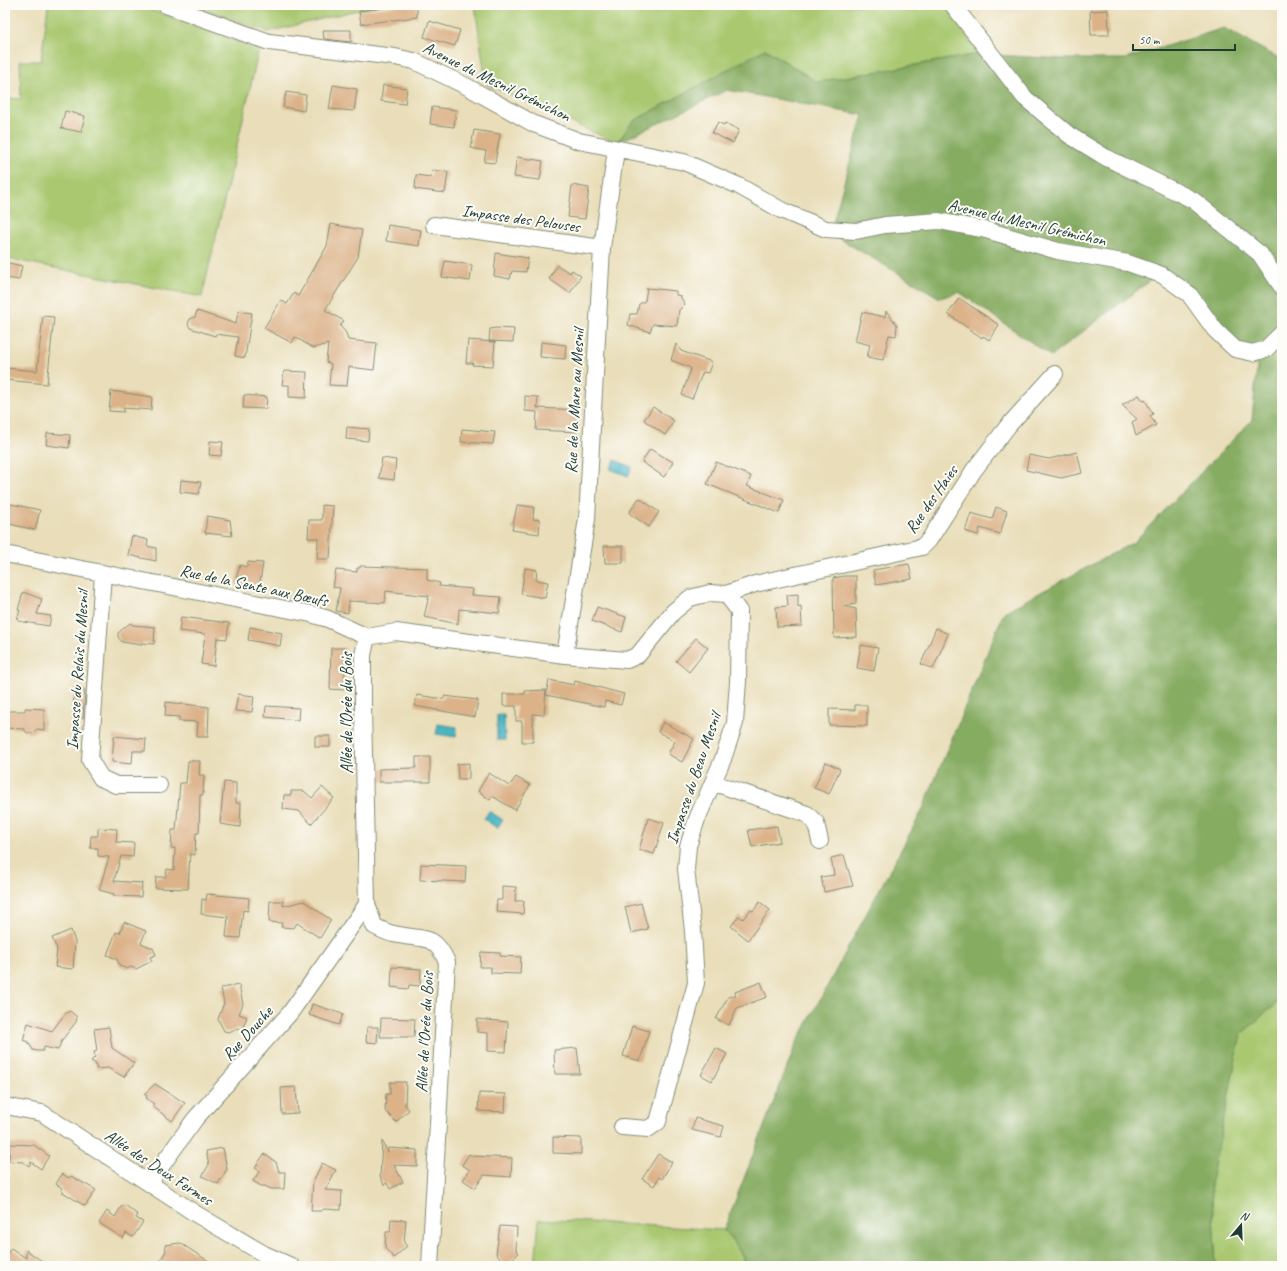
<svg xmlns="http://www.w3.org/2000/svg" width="1287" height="1271" font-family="Caveat,sans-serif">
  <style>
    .green { fill: #a9c870; stroke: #648252 }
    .forest { fill: #86ac62; stroke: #52744b }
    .water { fill: #48b5c3; stroke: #34797c }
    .building { fill: #dcb289 }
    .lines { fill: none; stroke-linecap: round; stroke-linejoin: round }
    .minor-casing { stroke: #848e76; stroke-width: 18 }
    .minor { stroke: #fff; stroke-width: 16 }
    .labels { text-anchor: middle; stroke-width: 4; stroke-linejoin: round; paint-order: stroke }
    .street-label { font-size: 17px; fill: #1f3d34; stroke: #fdfcf7 }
  </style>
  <rect width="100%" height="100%" fill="#fdfcf7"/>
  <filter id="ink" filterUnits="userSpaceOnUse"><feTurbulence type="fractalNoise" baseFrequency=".025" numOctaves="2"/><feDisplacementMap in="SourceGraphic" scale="8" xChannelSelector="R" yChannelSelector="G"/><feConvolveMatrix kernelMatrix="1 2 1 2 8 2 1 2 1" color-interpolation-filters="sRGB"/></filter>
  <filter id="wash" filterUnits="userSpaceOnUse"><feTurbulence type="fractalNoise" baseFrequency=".012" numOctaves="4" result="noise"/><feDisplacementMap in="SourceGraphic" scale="16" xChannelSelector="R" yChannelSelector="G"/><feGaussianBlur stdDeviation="0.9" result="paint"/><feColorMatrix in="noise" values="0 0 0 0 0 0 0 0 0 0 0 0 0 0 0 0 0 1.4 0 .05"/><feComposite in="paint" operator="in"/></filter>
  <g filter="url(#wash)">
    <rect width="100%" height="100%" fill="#e9deb9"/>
    <path class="green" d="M48,5H137L259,49L202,297L5,258V98L21,99L20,61H41Z
      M194,5H378L268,32Z
      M475,5H946L979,54L817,82L765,49L617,143L486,84Z
      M1282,990V1266H1216L1211,1181L1241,1034L1276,1004Z
      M539,1219L724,1230L743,1256V1266H535Z"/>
    <path class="forest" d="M1224,28L1282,60V990L1276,1004L1241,1034L1211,1181L1216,1266H743V1256L724,1230L796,1044L922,811L1004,612L1134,542L1252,420L1257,366L1191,286L1152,279L1051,356L959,292L940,298L830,233L863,115L727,90L617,143L632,122L765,49L817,82L979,54L1064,59H1125Z"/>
    <path class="water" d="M615,460L632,467L628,476L610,469Z
      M497,715H504L505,740H497Z
      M438,724L457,727L456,737L436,734Z
      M489,811L503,820L497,828L484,819Z"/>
    <g id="blocks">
      <path class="building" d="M404,5L417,6V17L361,24L359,11Z
        M1108,10L1109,35H1091L1090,11Z
        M429,21L460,30L455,46L424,37Z
        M323,30H351V42L324,39Z
        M333,85L357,89L354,111L329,109Z
        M383,85L407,88L405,104L381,101Z
        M286,92L306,95L304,111L283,107Z
        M432,107L456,110L454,127L430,124Z
        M65,111L85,116L81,132L61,128Z
        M718,122L724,125L725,123L739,130L733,143L712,133Z
        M474,130L500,134L495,163L484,162L486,151L471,148Z
        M517,157L543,161L540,180L514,177Z
        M432,170L448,172L445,193L415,189L416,175L431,177Z
        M572,185L589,188L585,219L568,217Z
        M331,224L362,230L358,257L325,310L344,321L340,326L346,333L348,340L377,343L374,370L349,367L347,386L329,385L331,364L326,362L328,344L313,348L295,337L292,343L264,328L281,300L287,304L294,293L298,296L327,246Z
        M388,225L421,230L419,246L386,241Z
        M496,253L528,258L526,272L512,271L510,279L494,276Z
        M445,261L472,265L470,281L442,277Z
        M5,262L22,266L19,280L5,278Z
        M557,265L570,273L572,270L581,276L570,293L549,279Z
        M647,288L676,291V295L681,296V298L685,304L679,310L677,326L653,324L650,332L628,325L630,314H637L639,304L645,301Z
        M959,298L999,325L989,340L983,336L982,338L948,314Z
        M197,311L236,324L238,311L252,313L245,358L235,356L238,337L216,334L215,336L190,328L188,324L190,319L195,317Z
        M886,311L897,325L896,336L889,335L883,360L867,357L870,345L855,341L862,312L885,317Z
        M43,316L54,317L47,384L5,380V368L37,371Z
        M496,328L514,329L513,342L489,341L490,329Z
        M468,340L495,342L493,366L472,365L473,363H466Z
        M541,342L566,345L565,359L540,357Z
        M676,344L681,351L712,362L708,373L703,372L692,399L682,395L691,368L671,360Z
        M284,371L307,372L306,398L289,397V385H282Z
        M111,391L152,397L151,410L124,408V412L109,411Z
        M244,395L267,397L266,409L243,408Z
        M1139,395L1143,401L1145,400L1153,414L1150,416L1156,425L1136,436L1132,422L1137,419L1122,405Z
        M525,396L538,397L537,408L579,410L578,432L536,430L537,412L525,411Z
        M653,407L674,421L665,435L644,420Z
        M347,427L369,429L368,441L346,439Z
        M462,429L495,432L493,444L461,442Z
        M47,433L70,435L69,448L46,445Z
        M210,441L223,442L221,456L209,455Z
        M650,449L673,462L664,477L642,462Z
        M1077,452L1082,473L1061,478L1026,470L1029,455L1049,459Z
        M382,458L396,460L394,480L379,478Z
        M716,462L751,476L747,486L784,500L779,513L707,484Z
        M181,480L201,482L199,494L180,492Z
        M639,498L659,512L649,527L629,513Z
        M11,504L40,510L35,530L5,523V511L9,512Z
        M322,505L333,506L330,559H317L318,538H308L309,520H322Z
        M517,505L534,507L533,519L540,520L539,534L512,530Z
        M996,507L1007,511L1000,534L980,528L978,535L965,531L971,513L992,519Z
        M207,516L230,520L232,536L205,533Z
        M132,536L148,540L147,546L156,548V561L128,555Z
        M604,546H623V563H605Z
        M248,562L263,563L259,589L235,583L240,565L247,567Z
        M909,564L912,579L876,585L873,570Z
        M360,566L427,568V580L440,583L439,586L473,589L472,595L501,597L499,613L459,609L458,624L424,617L429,596L386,591L385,603L349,601L348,613L336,611L340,588L333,587L336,570L357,572V568H360Z
        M525,568L537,570L536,580L548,582L545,598L521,594Z
        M844,576H856V604L844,606L856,609L857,637L834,638L833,578Z
        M23,592L42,599L37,614L51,616L49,626L18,621L19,619H17L20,610H18Z
        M798,594V607L801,606L802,626L777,627L776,607L788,606L787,595Z
        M597,607L626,617L622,632L592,621Z
        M181,617L229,623L227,639L217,638L214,666L201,664L205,634L179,631Z
        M130,623L133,625L155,627L154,644L141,643V645L122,642L118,637V633Z
        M250,627L282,633L280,646L248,640Z
        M936,628L948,634L933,669L921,664Z
        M696,638L708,648L689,672L676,661Z
        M861,645L878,648L874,671L857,668Z
        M331,648H346L344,690L330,689Z
        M549,680L574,685L575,681L624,694L621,705L605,701L604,707L546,695Z
        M74,689L85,690L83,718L73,717Z
        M546,690L544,715L533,714V742H522V721H516V706H503V694H525V691Z
        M238,694L254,696L252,712L235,711Z
        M417,695L444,699V696L478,700L475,717L415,706Z
        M166,702L209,707L208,737H197L198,722L179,721V717L165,716Z
        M855,705H867V726L829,725V709L855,710Z
        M266,706L299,708L298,720L265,717Z
        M25,708L44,709V730L37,729L33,733H27L24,729L5,728V711H25Z
        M663,722L694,739L682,762L668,754L675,741L658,732Z
        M114,736L146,739L145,751H133L132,764L112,762Z
        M315,736H330V747H315Z
        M416,757H430V782H379V769L416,768Z
        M188,761H200L199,775H204L203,795H200L199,833H196L195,855L190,854L188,889L155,888L156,877H166L167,869L174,870L175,848H171L172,830H176L180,783H186Z
        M826,762L840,769L829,794L814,788Z
        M469,763V779H458L457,764Z
        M489,773L509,786L516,777L530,785L515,810L492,796L490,800L478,791Z
        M224,782L236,783V803H241L240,827L220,824Z
        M322,787L334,798L311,824L299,811L283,809L284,795H291V791H304L312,798Z
        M648,818L664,823L654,854L639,850Z
        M777,826L780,842L752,847L748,830Z
        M98,828L117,829L116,842L134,843L133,857L121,856L114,881L142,883L141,897L114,896V894L99,890L109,857L98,856V848H90L91,836H98Z
        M844,855L853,886L824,892L821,877L834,875L831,858Z
        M421,864L466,866L465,882L420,880Z
        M502,886L516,887L515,901H524L523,914L496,912L497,900H502Z
        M207,894L249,898L248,911L243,910L240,938L226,937L228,917L201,914L202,899L206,900Z
        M270,901H283V906L304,901L331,920L320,938L297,923L294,928L281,927L282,923L269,922Z
        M760,902L770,910L748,940L731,926L739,916L743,919L750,910L753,911Z
        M641,903L648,929L631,933L625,907Z
        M124,922L146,931L141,943L153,948L156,955L150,957L152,961L136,969L131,967L127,969L120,966L117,959L107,955L116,932L120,933Z
        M71,930L75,942L73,969L55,967L57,949L52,938Z
        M481,952L500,953V956L521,957L520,974L491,973V967H480Z
        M392,967L421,969L420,986L409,985L408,989L391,987Z
        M761,982L767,997L737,1008L729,1025L716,1019L728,997L736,995L735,992Z
        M239,985L243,1004L239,1014L247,1017L242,1030L238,1028L229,1032L224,1031L218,1019L224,1003L221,988Z
        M312,1004L343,1014L339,1025L309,1015Z
        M70,1011L77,1017L76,1022L62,1040L58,1050L44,1047L43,1051H37L33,1050L28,1042L23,1040L28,1023L52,1031L65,1014Z
        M381,1018L415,1019L414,1037H380Z
        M477,1019L508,1022L506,1052L488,1051V1033L477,1032Z
        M632,1026L649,1031L640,1061L623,1056Z
        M109,1027L112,1048L134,1063L124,1077L108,1068L96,1069V1064L91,1061L95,1057L94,1052L97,1051L94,1029Z
        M367,1027H378L377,1043L366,1042Z
        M577,1048L580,1074H555L554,1050Z
        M716,1048L727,1054L712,1081L701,1075Z
        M390,1082H406L405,1105L409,1110L396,1122L385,1111L386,1094H390Z
        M155,1084L185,1103L172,1121L152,1106L154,1104L146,1098L147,1096L144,1094Z
        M296,1087L298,1113L282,1114L281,1088Z
        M479,1093L506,1094L505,1112L478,1111Z
        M695,1118L724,1126L721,1137L692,1130Z
        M553,1137L581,1138V1154L553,1153Z
        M382,1141L388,1152V1148L417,1150V1166L394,1165L403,1182L390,1189L387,1183L384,1185L380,1176Z
        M10,1144L34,1145L49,1156L41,1169L31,1162L29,1166L23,1162L9,1161Z
        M223,1148L227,1169L218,1184L202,1176L209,1165L206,1151Z
        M264,1154L276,1162L279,1172H285L284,1189H271L265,1186H261L253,1181L260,1171L255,1168Z
        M469,1154L473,1156L512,1158L511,1177L484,1175L475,1188L463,1180L470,1170L462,1165Z
        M658,1154L672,1162L662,1179L659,1177L654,1186L642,1179Z
        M322,1163L336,1170L325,1190L342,1191L341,1210L324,1209L321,1211H311L313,1182Z
        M62,1174L69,1178L71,1176L96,1190L85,1206L61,1191L62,1188L56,1184Z
        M125,1205L138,1215L136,1218L143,1222L133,1237L126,1233L123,1238L99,1223L107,1211L115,1217L121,1207Z
        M391,1219L406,1220L404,1243L407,1246L394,1258L385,1248L386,1232H390Z
        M500,1226L517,1227L516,1250L519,1253L506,1265L496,1254Z
        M180,1243L216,1266H168L160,1261L166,1251L165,1245Z
        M11,1248L26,1258V1250L49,1266H10L5,1263V1257Z"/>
    </g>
  </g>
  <g filter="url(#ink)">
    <use href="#blocks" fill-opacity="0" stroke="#848e76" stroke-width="1"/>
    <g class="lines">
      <g class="minor-casing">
        <path id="minor" d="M166,5L269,42L395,57L414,61L466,86L534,124L579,141L684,162L739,186L781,210L826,229L856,231L885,225L939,221L986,230L1058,251L1128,263L1162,275L1189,294L1215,330L1235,349L1253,353L1266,349L1282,333
          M953,5L1025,98L1069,135L1105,157L1193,200L1260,254L1282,287
          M434,225L602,248
          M5,554L311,614L328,619L367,637L396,632L565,655L627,660L638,655L673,612L690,598L710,593L726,594L739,611L738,681L735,723L723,759L697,819L688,846L686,869L693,931L696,983L658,1122L648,1129L622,1127
          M103,574L90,760L101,778L116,785H159
          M726,594L755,584L922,547L929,540L974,470L1008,426L1055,374
          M367,637L363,655V706L367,904L374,926C380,929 387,933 394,934C422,941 433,931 447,962L430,1266
          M565,655L587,519L602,248L616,150
          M714,783L807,814L816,823L820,841
          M5,1106L42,1113L196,1214L264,1254L291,1266
          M149,1183L195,1119L290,1013L367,904"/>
      </g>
      <use href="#minor" class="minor"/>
    </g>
  </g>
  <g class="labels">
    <g class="street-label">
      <text transform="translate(497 81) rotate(26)" y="6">Avenue du Mesnil Grémichon</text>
      <text transform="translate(521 218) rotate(8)" y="6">Impasse des Pelouses</text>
      <text transform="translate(1027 222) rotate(13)" y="6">Avenue du Mesnil Grémichon</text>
      <text transform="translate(574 401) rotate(-87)" y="6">Rue de la Mare au Mesnil</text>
      <text transform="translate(931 499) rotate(-55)" y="6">Rue des Haies</text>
      <text transform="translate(254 585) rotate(12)" y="6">Rue de la Sente aux Bœufs</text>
      <text transform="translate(77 670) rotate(-86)" y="6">Impasse du Relais du Mesnil</text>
      <text transform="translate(346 713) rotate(-90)" y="6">Allée de l'Orée du Bois</text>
      <text transform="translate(693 778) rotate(-71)" y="6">Impasse du Beau Mesnil</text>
      <text transform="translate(424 1032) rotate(-87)" y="6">Allée de l'Orée du Bois</text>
      <text transform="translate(247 1033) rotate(-48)" y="6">Rue Douche</text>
      <text transform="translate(159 1167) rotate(33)" y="6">Allée des Deux Fermes</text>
    </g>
  </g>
  <rect width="1287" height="1271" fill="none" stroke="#fdfcf7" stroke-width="20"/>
  <g transform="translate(1241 1225) rotate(19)" stroke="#fdfcf7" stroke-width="3" paint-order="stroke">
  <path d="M0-3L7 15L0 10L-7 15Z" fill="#1f3d34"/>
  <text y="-6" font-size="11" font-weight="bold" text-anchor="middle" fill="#1f3d34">N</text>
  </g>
  <path d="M1133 44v6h102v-6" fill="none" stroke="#1f3d34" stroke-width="2"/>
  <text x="1139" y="44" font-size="12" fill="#1f3d34" stroke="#fdfcf7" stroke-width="3" paint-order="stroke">50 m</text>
</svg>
